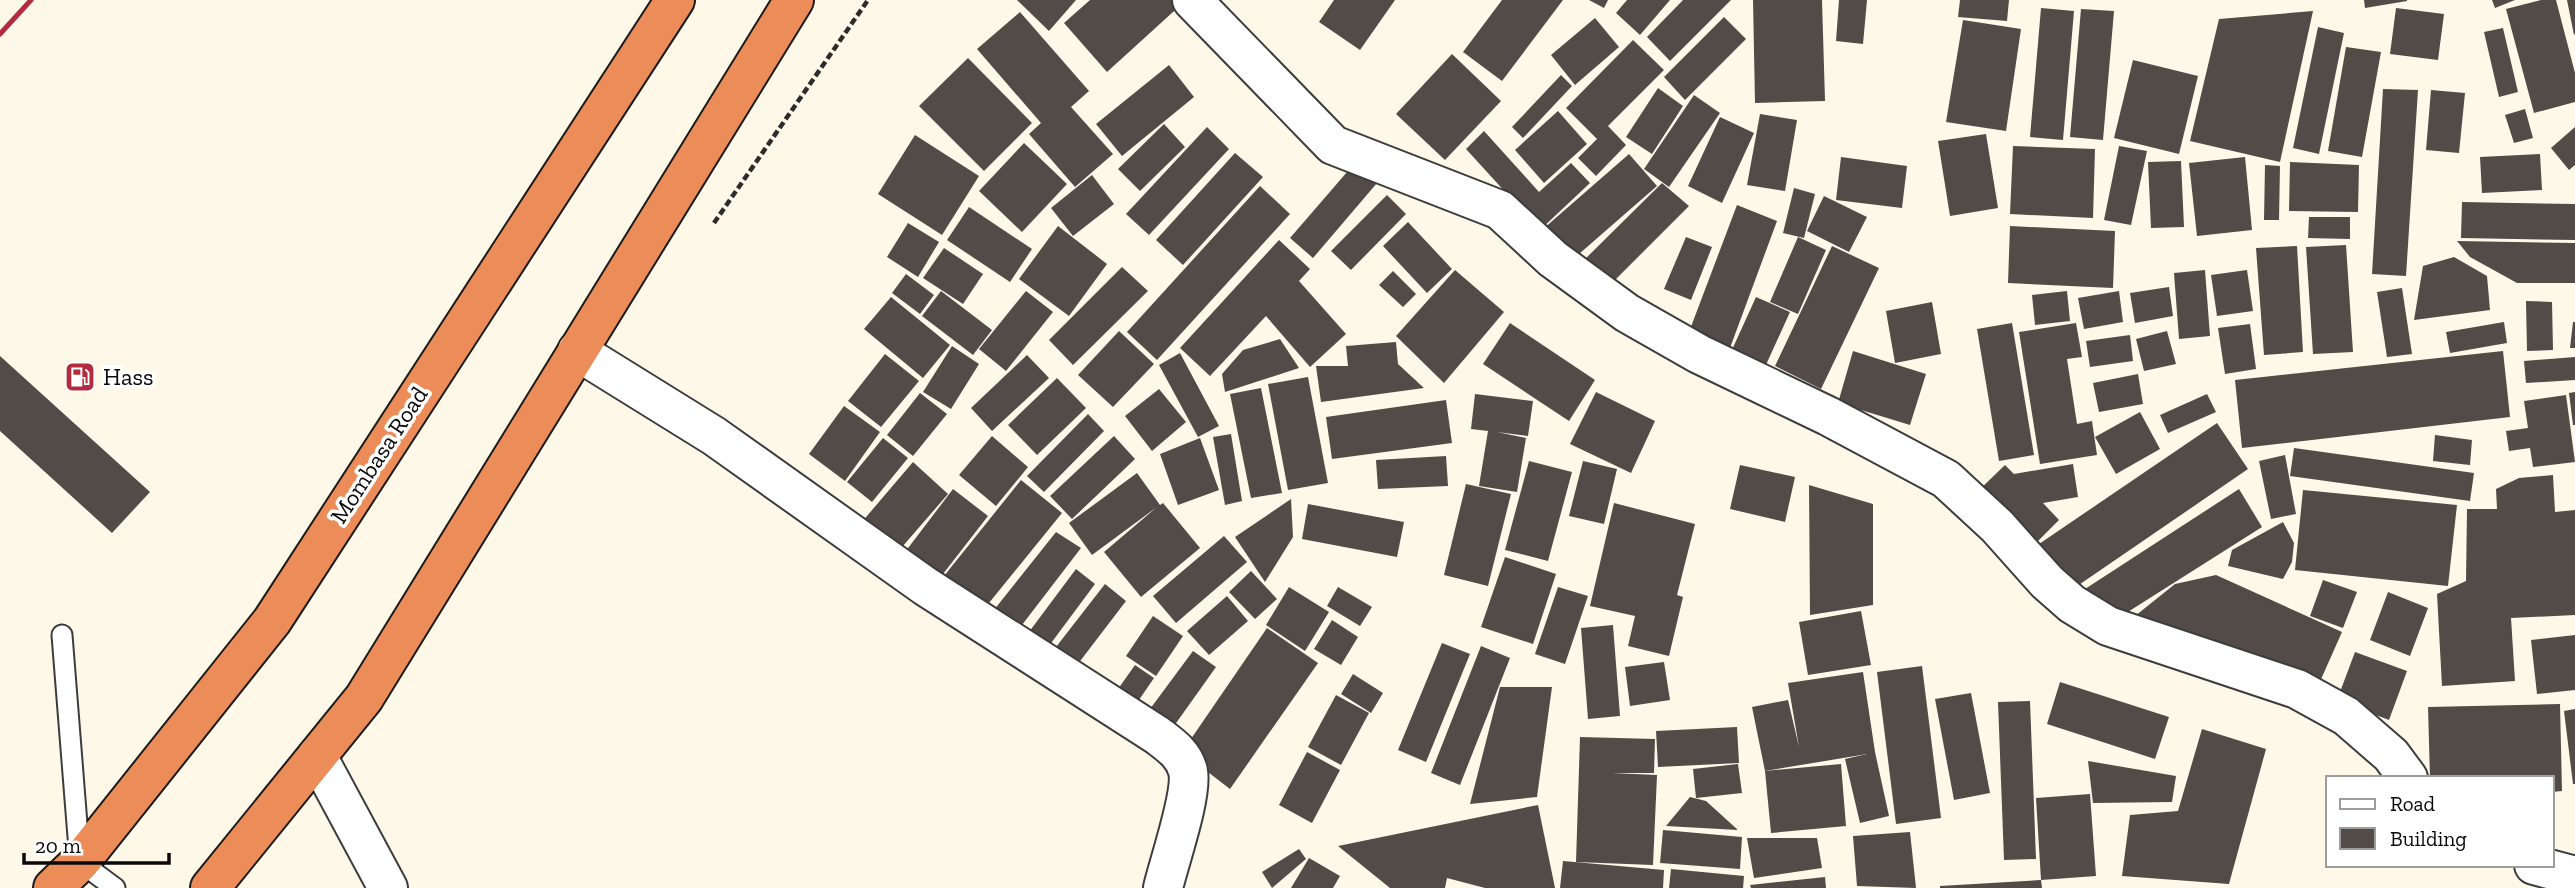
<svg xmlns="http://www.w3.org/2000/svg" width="2575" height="888" font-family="'Zilla Slab',serif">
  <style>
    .building { fill: #524b47 }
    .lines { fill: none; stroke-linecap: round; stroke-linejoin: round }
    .lane-casing { stroke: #3d3d3d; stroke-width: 23 }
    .street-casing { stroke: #3d3d3d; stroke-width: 42 }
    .highway-casing { stroke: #1b1b1b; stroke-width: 42 }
    .path { stroke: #2c2c2c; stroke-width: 4.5; stroke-dasharray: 7 3.5; stroke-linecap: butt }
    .lane { stroke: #fff; stroke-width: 19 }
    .street { stroke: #fff; stroke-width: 38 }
    .highway { stroke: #ec8d59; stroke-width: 38 }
    .rail { stroke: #b12c3f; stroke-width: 5 }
    .labels { text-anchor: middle; stroke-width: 7; stroke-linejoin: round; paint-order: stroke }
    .poi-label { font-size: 24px; fill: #0a0a0a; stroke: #fff; text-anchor: start }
    .street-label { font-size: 24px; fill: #0a0a0a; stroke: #fff }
  </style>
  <rect width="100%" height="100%" fill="#fef8e9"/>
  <path class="building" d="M1017,0H1076L1049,31Z
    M1090,0H1182L1184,2L1107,72L1064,23Z
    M1334,0H1395L1360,50L1319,22Z
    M1502,0H1563L1502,81L1463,52Z
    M1589,0H1608L1604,8Z
    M1627,0H1670L1640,35L1616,13Z
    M1683,0H1731L1670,61L1647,37Z
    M1753,0H1822L1825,101L1755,103Z
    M1839,0H1867L1863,44L1836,41Z
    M1960,0H2009L2007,21L1958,17Z
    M2364,0H2407V1L2365,8Z
    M2492,0H2515L2495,8Z
    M2541,0H2556L2575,73V102L2534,113L2506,9Z
    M2567,0H2575V34L2574,35Z
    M2041,8L2074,11L2063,140L2030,137Z
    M2396,8L2444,14L2438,60L2390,54Z
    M2081,9L2114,11L2103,140L2070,137Z
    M2313,11L2280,162L2190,141L2219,19Z
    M1020,12L1089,91L1071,107L1113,154L1075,187L1029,134L1041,123L977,49Z
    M1724,17L1746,39L1685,100L1664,77Z
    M1595,18L1619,47L1575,85L1551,55Z
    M1963,20L2021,29L2006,131L1946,122Z
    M2318,27L2344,33L2319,154L2293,148Z
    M2503,28L2518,92L2499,97L2484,32Z
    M1633,40L1664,70L1608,126L1626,145L1596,176L1578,158L1597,139L1566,108Z
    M2346,47L2381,52L2362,157L2328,151Z
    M1452,54L1501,101L1445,160L1396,114Z
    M968,58L1032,123L984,171L919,106Z
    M2133,60L2198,76L2179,154L2114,138Z
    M1169,65L1194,97L1122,156L1096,124Z
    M1561,75L1572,86L1523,138L1512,127Z
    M1658,88L1683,106L1652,154L1626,137Z
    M2383,89L2418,90L2406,276L2372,274Z
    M2431,90L2465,93L2459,153L2426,150Z
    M1694,95L1720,113L1669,187L1644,169Z
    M2525,109L2533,138L2514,143L2505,115Z
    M1558,111L1587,144L1544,183L1515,150Z
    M1760,114L1797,120L1785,191L1747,185Z
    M1720,117L1754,133L1722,203L1688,186Z
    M1164,124L1185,147L1140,191L1118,169Z
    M1207,127L1229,149L1149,235L1126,214Z
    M2575,127V165L2569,170L2551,148Z
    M1484,131L1539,192L1571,163L1590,183L1540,230L1466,149Z
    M1986,134L1998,208L1950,216L1938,141Z
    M915,135L979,176L942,235L878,194Z
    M1024,143L1067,184L1022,232L979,191Z
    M2013,146L2095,149L2093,218L2010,214Z
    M2119,146L2147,151L2131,225L2104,220Z
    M1235,153L1263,177L1183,265L1156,240Z
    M1629,154L1657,186L1571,261L1543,229Z
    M2540,154L2542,190L2482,193L2480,157Z
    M1360,157L1383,176L1313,258L1290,238Z
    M1841,157L1907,166L1902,208L1836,200Z
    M2245,157L2252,230L2197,236L2189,163Z
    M2181,161L2184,227L2151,228L2148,162Z
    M2290,162L2359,165L2358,212L2289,211Z
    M2265,165L2280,166L2279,220H2264Z
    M1092,175L1114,204L1073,236L1051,208Z
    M1662,183L1689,206L1603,292L1578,266Z
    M1260,186L1290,214L1157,360L1127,332Z
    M1794,188L1815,194L1804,238L1783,233Z
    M1387,195L1406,214L1351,270L1331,251Z
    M1824,196L1867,217L1849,252L1807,231Z
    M2462,202L2575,204V240L2461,238Z
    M1737,205L1777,221L1730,348L1689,332Z
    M969,207L1032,249L1010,282L947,240Z
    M2309,217H2350V239L2308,238Z
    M1408,222L1452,269L1427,293L1383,246Z
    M908,223L939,242L918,277L887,257Z
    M1058,226L1107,264L1069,316L1019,279Z
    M2010,226L2115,231L2113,288L2008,283Z
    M1686,237L1712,247L1691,300L1664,289Z
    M1798,237L1826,250L1798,314L1770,302Z
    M1279,240L1310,269L1299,281L1346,334L1310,367L1266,316L1210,376L1180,348Z
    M2457,241L2575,243V283H2517L2470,257Z
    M2346,245L2353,352L2313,354L2306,247Z
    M1832,246L1879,268L1821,389L1775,366Z
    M2297,246L2303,352L2264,355L2256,248Z
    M944,248L983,274L963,304L923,278Z
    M2454,257L2487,276L2490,310L2414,320L2423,266Z
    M1122,267L1148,291L1073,365L1049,340Z
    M1455,270L1504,312L1444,383L1396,336Z
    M2205,270L2210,336L2179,339L2174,273Z
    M2247,270L2253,311L2217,316L2211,275Z
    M1393,271L1416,294L1403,307L1379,285Z
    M906,274L934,295L920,314L892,293Z
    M2169,287L2173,316L2135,323L2130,293Z
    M2402,288L2412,354L2387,357L2377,292Z
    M941,291L992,330L973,355L922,316Z
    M1026,291L1053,312L1006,371L979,349Z
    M2067,291L2070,321L2035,325L2032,295Z
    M2119,291L2123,322L2084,329L2078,298Z
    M891,297L950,345L923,378L864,329Z
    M1756,297L1790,312L1760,378L1726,363Z
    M2526,301L2552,302L2553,350L2527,351Z
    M1932,302L1941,354L1895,363L1886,311Z
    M2504,322L2507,343L2450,353L2446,332Z
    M2573,322H2575V348H2570Z
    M1510,323L1595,380L1569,421L1483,364Z
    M2012,323L2034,455L1999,461L1977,329Z
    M2076,323L2082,357L2067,359L2077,424L2092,421L2097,455L2040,464L2019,332Z
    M2250,324L2256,369L2225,374L2218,328Z
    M1119,331L1154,364L1113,407L1078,375Z
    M2167,331L2176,364L2144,371L2136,339Z
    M2130,335L2133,361L2090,367L2086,341Z
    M1280,339L1299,368L1225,392L1222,374L1243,350Z
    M1396,342L1398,364L1424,388L1321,402L1316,366H1348L1346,346Z
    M952,346L979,364L951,409L923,392Z
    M1853,351L1926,374L1910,425L1838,403Z
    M2503,351L2510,417L2242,448L2235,380Z
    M1180,353L1219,426L1198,437L1159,365Z
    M885,354L919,381L881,427L848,401Z
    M1027,355L1049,378L992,431L971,408Z
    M0,356L150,492L112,533L0,431Z
    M2575,357V380L2526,383L2524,361Z
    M2138,374L2143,404L2099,412L2093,383Z
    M1308,377L1328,483L1288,490L1268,384Z
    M1057,378L1086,408L1037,455L1008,425Z
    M1261,388L1282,493L1251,498L1230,394Z
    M1159,389L1186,422L1152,451L1125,416Z
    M1596,392L1655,421L1631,473L1570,444Z
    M2575,392V425H2573L2569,393Z
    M920,393L947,414L913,456L887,435Z
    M1475,394L1533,401L1528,436L1497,432L1526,438L1517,492L1479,486L1488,431L1471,429Z
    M2207,394L2216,412L2168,433L2160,415Z
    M2566,395L2575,462L2533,467L2530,448L2509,451L2506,431L2528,428L2524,401Z
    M1446,400L1452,443L1332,459L1326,417Z
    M844,406L880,432L845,481L809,454Z
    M2140,412L2160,449L2116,474L2095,437Z
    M1088,414L1104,431L1044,492L1027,476Z
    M2217,423L2248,469L2070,591L2039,544Z
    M1231,434L1242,501L1225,505L1213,437Z
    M2435,435L2472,440L2470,465L2433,461Z
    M992,436L1028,467L996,506L959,475Z
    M1114,436L1135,459L1072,519L1050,496Z
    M883,438L908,458L872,502L847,482Z
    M1200,438L1219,490L1178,505L1160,454Z
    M2294,448L2474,473L2470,501L2290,476Z
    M2285,455L2296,514L2271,519L2259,461Z
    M1446,456L1448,486L1378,489L1376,460Z
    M1529,461L1572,472L1548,561L1505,550Z
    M1583,461L1617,469L1604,524L1569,516Z
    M913,462L948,494L896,554L861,523Z
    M2073,464L2078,497L2043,503L2059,520L2030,549L1976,493L2005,465L2014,474Z
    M1740,465L1795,477L1785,522L1730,509Z
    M1137,473L1160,505L1163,503L1200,548L1141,597L1104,552L1157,507L1092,555L1069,523Z
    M2553,475L2555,512L2575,510V615L2511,618L2515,681L2442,686L2437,594L2466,581L2467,509H2497L2496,489L2519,478Z
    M1021,480L1062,513L980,614L940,581Z
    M1466,484L1511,494L1488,586L1444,575Z
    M1809,485L1873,504V605L1810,615Z
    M953,489L988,516L936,583L902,556Z
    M2239,489L2262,527L2112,622L2085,589Z
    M2303,490L2457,505L2448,586L2295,570Z
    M1291,499L1293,537L1265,582L1235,537Z
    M1614,503L1695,524L1677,595L1683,597L1669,656L1628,646L1635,616L1590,606Z
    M1308,504L1404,522L1397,557L1302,539Z
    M2283,522L2294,543L2292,562L2283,579L2228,566L2232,550Z
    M1056,532L1081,548L1015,634L990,615Z
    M1224,536L1247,562L1176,623L1153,596Z
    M1505,557L1556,574L1533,644L1481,627Z
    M1076,569L1095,584L1040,658L1020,644Z
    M1251,571L1277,599L1255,619L1229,592Z
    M2216,575L2342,632L2314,695L2135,616L2175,584Z
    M2323,580L2357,592L2343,628L2310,616Z
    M1105,584L1126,601L1071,673L1049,656Z
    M1289,587L1329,612L1305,651L1266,625Z
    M1338,587L1372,607L1360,626L1327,606Z
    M1558,587L1588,596L1565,664L1535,654Z
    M2388,592L2428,608L2410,656L2370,640Z
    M1227,596L1248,621L1209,655L1187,631Z
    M1861,611L1871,665L1808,675L1799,622Z
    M1153,616L1183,636L1156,676L1126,656Z
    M1332,620L1358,637L1341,665L1314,649Z
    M1613,625L1620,716L1588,719L1581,628Z
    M1267,628L1318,663L1230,789L1182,752Z
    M2575,635V690L2537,694L2531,640Z
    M1442,643L1470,654L1426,762L1398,750Z
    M1481,646L1510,658L1460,785L1431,773Z
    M1193,651L1216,667L1174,726L1150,709Z
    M2355,652L2407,671L2389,720L2337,700Z
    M1664,662L1670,700L1630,706L1625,667Z
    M1135,665L1154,678L1130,713L1111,699Z
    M1922,666L1941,818L1896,824L1877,672Z
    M1863,672L1875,752L1889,816L1860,823L1845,759L1867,754L1765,771L1752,707L1788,700L1799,747L1788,683Z
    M1353,674L1383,693L1371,713L1341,694Z
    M2060,682L2169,717L2155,759L2047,724Z
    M1500,687H1552L1537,797L1470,804Z
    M1971,693L1990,793L1954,800L1935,699Z
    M1336,695L1369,713L1341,765L1308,747Z
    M2030,701L2036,859L2004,860L1998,702Z
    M2560,704L2562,791L2552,792V778H2430L2428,707Z
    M2575,709V784H2573L2564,711Z
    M1737,727L1739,763L1658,767L1656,731Z
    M2202,729L2266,749L2229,884L2122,876L2130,815L2178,811Z
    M1580,737L1655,739L1654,773H1612L1657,775L1653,865L1576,862Z
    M1307,752L1340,770L1312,823L1279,805Z
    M2088,761L2176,776L2172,802L2093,803Z
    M1738,764L1742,793L1696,798L1693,769Z
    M1841,764L1846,826L1771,833L1765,771Z
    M2090,794L2096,876L2041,880L2036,798Z
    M1690,797L1706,801L1738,830L1666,826Z
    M1538,805L1555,888H1485L1447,878L1445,888H1390L1338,846Z
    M1663,830L1742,837L1740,869L1660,863Z
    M1910,832L1916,888L1857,886L1853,836Z
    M1747,838H1817L1822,868L1754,878Z
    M1299,849L1306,859L1272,888L1262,872Z
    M1309,858L1340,876L1333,888H1291Z
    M1563,861L1664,870L1663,888H1560Z
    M1671,869L1744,876L1743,888H1669Z
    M1825,877L1826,888H1751L1750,885Z
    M2041,880L2042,888H1940V886Z"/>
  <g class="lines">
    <g class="lane-casing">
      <path id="lane" d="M62,635L80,862L115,888"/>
    </g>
    <g class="street-casing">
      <path id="street" d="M1192,0L1333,145L1500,210L1553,259L1627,313L1699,354L1828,416L1946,479L1997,526L2047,582L2072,604L2108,626L2297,689L2346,716L2391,755L2408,778
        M577,351L714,436L925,586L1157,735C1170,745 1184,754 1188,771C1193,794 1169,862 1163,888
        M317,756L388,888
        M2534,865L2575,876"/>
    </g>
    <g class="highway-casing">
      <path id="highway" d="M53,888L80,862L272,621L675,0
        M210,888L364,698L794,0"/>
    </g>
    <path class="path" d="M714,223L868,0"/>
    <use href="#lane" class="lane"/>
    <use href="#street" class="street"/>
    <use href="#highway" class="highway"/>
    <path class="rail" d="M0,34L31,0"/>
  </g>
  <defs>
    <g id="fuel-square" transform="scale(1.575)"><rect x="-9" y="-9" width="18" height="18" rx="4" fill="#b12c3f" stroke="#fff"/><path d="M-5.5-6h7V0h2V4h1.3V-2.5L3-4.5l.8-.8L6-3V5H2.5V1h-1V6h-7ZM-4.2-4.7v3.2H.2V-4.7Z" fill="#fff"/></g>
  </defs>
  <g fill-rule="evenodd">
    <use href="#fuel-square" x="80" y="377"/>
  </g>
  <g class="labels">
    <g class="poi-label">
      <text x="103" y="385">Hass</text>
    </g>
    <g class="street-label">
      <text transform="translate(379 455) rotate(-57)" y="8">Mombasa Road</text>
    </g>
  </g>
  <rect x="2326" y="776" width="228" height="91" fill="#ffffff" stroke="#9d9d9d" stroke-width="2"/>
  <rect x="2340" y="799" width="35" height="10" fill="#ffffff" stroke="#9d9d9d" stroke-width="2"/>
  <text x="2390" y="811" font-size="21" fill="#0a0a0a">Road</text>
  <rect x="2340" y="828" width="35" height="21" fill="#524b47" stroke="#9d9d9d" stroke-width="2"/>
  <text x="2390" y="846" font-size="21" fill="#0a0a0a">Building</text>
  <path d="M24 853v10h145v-10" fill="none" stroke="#0a0a0a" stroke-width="3.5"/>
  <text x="35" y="853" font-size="21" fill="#0a0a0a" stroke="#ffffff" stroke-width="5" paint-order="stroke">20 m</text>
</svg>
